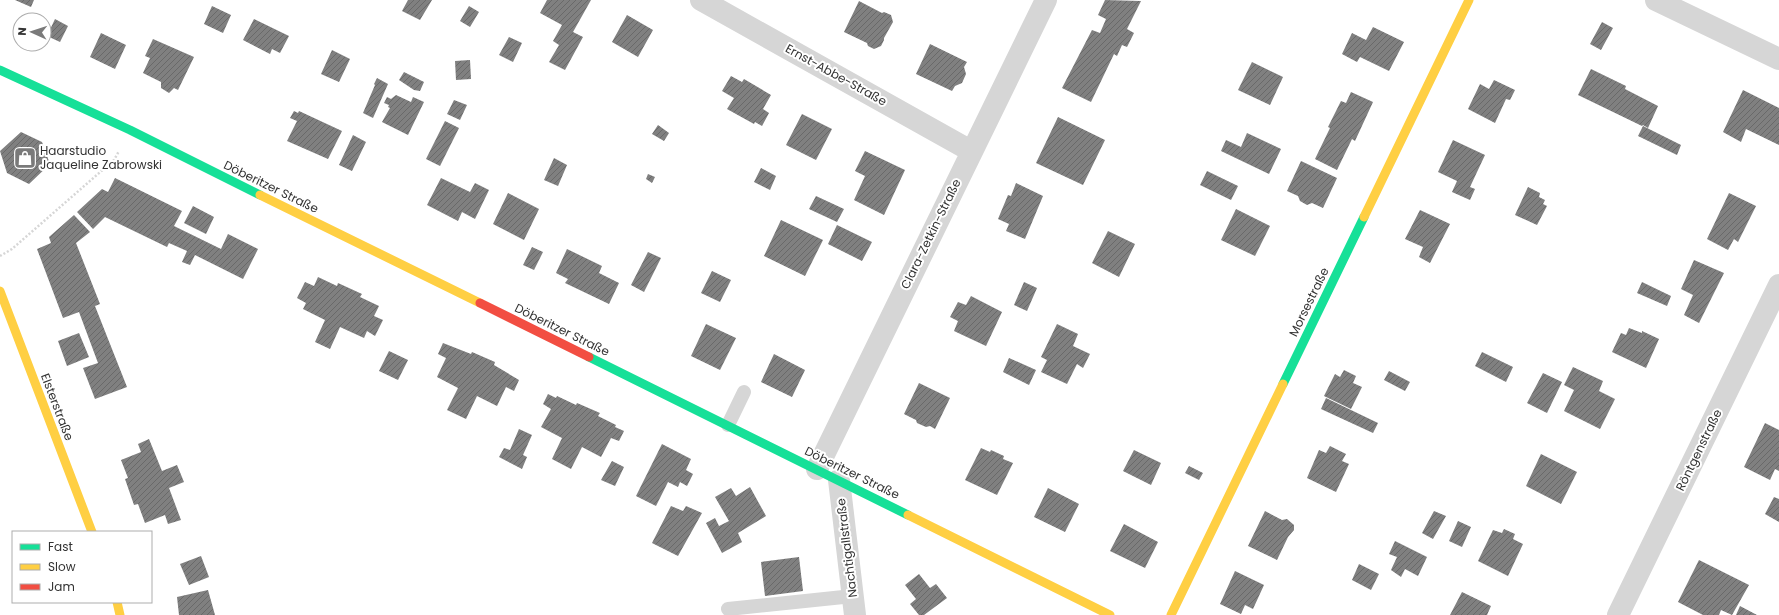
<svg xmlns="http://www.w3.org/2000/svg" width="1779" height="615" font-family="Poppins,sans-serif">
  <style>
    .building { fill: url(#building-hatch) }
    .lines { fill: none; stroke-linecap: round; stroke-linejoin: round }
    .path { stroke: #d6d6d6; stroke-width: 2.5; stroke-dasharray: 2 2; stroke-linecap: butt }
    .lane { stroke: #d6d6d6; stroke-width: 14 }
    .street { stroke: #d6d6d6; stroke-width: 22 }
    .fast { stroke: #16e098; stroke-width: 9 }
    .slow { stroke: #ffcf43; stroke-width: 9 }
    .jam { stroke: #f24e42; stroke-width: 9 }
    .labels { text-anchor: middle; stroke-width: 4; stroke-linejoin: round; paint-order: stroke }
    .street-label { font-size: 12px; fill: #323232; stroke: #fff }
    .poi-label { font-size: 12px; fill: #323232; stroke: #fff; text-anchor: start }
  </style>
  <defs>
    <pattern id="building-hatch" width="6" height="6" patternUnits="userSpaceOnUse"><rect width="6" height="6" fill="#808080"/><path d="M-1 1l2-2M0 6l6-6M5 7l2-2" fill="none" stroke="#696969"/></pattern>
  </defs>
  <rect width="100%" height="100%" fill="#fff"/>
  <path class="building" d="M15,0H34L31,7Z
    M408,0H432L420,20L402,11Z
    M547,0H591L573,32L583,37L565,70L549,62L559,45L553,41L562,25L540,13Z
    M1105,0L1141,1L1127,29L1134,33L1127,47L1122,45L1117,56L1114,54L1091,102L1062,88L1092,30L1100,33L1106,19L1098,15Z
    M859,1L882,13L884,12L891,15L893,22L884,38V40L881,46L874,49L868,46L867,43L844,32Z
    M212,6L231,15L223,33L204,24Z
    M469,6L479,12L470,27L460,21Z
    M627,15L653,30L638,57L612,42Z
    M55,19L68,26L60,42L47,36Z
    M254,19L289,36L280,53L272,49L270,54L243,40Z
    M1602,22L1613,28L1601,50L1590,44Z
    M1373,27L1404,42L1389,71L1360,57L1357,62L1342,54L1352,33L1366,40Z
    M101,33L126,45L115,69L90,57Z
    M509,37L522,43L513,62L499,55Z
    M153,39L194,57L178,90L174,88L169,93L161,88V82L143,73L150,58L145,56Z
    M930,44L967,62L964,67L966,74L962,83L955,86L952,91L916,74Z
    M332,50L350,59L339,82L321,74Z
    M470,60L471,79L456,80L455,61Z
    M1252,62L1283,77L1270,105L1238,90Z
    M1591,69L1626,86L1625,89L1658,106L1648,128L1643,125L1642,126L1578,95Z
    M404,72L424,82L420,91L414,90L399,80Z
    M731,76L742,82L744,79L771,95L763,109L769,113L762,126L755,122L754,124L727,109L734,98L722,91Z
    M377,78L388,84L373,118L363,113L375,85L374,84Z
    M1494,80L1515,90L1510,100L1506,99L1495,123L1468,109L1480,84L1489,89Z
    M1743,90L1779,108V145L1746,129L1741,142L1723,132Z
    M1351,92L1373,102L1355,141L1352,139L1337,170L1315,159L1330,128L1328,127L1341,101L1346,103Z
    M396,95L411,102L413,97L424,102L408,135L382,122L390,108L388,107L389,105L384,103L387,97L391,99Z
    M454,100L467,105L460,120L447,114Z
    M294,111L298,113L299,111L342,131L328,159L287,141L297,121L290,118Z
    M802,114L832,129L816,160L786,145Z
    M1058,117L1105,140L1083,185L1036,163Z
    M445,121L459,128L440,166L426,159Z
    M658,125L669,133L664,141L652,134Z
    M1643,126L1681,145L1677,155L1638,136Z
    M21,132L42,142L50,164L29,184L7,173L0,151Z
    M1247,133L1281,149L1269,174L1221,151L1226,140L1241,147Z
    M353,135L366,142L352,171L339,165Z
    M1453,140L1485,155L1470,187L1475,189L1470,200L1452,192L1457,181L1438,172Z
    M865,151L905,170L884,215L854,200L865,176L855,171Z
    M554,158L567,165L558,186L544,180Z
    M1301,161L1337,178L1323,208L1312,203L1307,205L1300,201L1298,196L1287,191Z
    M761,168L776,176L770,190L754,182Z
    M1207,171L1238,186L1231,200L1200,185Z
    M648,174L655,177L652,183L646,179Z
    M115,178L182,211L174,226L221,249L228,234L258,249L243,279L195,255L190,265L182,262L187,251L169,243L167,247L105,217L93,229L77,212L102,189L108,192Z
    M441,178L470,192L475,183L489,190L475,219L462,212L458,221L427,205Z
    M1016,183L1043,196L1025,239L1006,231L1009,224L998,219L1008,195L1011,196Z
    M1528,187L1540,193L1539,197L1545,200L1543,204L1547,206L1537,225L1515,215Z
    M508,193L539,209L524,240L493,224Z
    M1729,193L1756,206L1738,242L1734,239L1728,250L1707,239Z
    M816,196L844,209L837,222L809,209Z
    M193,206L214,217L206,234L184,223Z
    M1236,209L1270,226L1255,256L1221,240Z
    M1420,210L1450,224L1430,263L1419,257L1423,247L1405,239Z
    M74,215L90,232L76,243L100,304L95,306L127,387L95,399L83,368L98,363L79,312L63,318L37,249L51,243L49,237Z
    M781,220L823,240L805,276L764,256Z
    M837,225L872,242L862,261L828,244Z
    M1108,231L1135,244L1119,277L1092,263Z
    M532,247L543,252L534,270L523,265Z
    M567,249L602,266L599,273L619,283L609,304L565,283L568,279L556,273Z
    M648,252L661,258L644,292L631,285Z
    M1694,260L1724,273L1699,323L1684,315L1693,295L1681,289Z
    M712,271L731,280L720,302L701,293Z
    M318,277L337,286L338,283L362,294L360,297L379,306L374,316L383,320L375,336L367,331L364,338L340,327L330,349L315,342L325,320L303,309L306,303L297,298L305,282L314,286Z
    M1024,282L1037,288L1027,311L1014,305Z
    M1642,282L1671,296L1667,306L1637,293Z
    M971,296L1002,312L986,346L954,331L958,321L950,317L958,302L966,305Z
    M706,324L736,338L720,370L691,356Z
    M1057,324L1078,334L1073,346L1090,354L1083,368L1077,364L1067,384L1041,372L1047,360L1041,357Z
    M1629,328L1642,333V331L1659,339L1646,368L1612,352L1621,333L1626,335Z
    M79,333L89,357L67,366L58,341Z
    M443,343L471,354L472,352L495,362L494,365L519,380L514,391L506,387L497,406L477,396L466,419L447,410L458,388L437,377L446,358L438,354Z
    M389,351L408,360L398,380L379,371Z
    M1482,352L1513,367L1506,382L1475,366Z
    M774,354L805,370L792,397L761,382Z
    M1009,358L1036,370L1029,385L1003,372Z
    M1573,367L1603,381L1599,391L1615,399L1600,429L1564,411L1574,390L1564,385Z
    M1344,370L1356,376L1353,383L1362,387L1351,409L1324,396L1335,374L1340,377Z
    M1389,371L1410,382L1405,391L1384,380Z
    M1543,373L1562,382L1547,413L1527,403Z
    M919,383L950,398L935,429L930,426L926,427L917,423L916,420L904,414Z
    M548,394L556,398L557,396L576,405L577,403L600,413L598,416L616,425L615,427L624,431L619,441L611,438L601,457L582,447L571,469L552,459L562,438L541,427L551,409L543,404Z
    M1326,398L1378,423L1373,433L1321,409Z
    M1765,423L1779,430V471L1775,469L1770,480L1744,467Z
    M519,429L532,435L523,455L527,457L522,469L499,457L504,448L510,450Z
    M149,439L162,471L177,465L184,482L169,488L181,520L168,524L165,515L145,523L138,504L134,505L125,479L128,478L121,460L141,452L138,444Z
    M662,444L691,459L686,470L693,474L687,486L680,482L678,487L668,482L656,506L636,496Z
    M1330,446L1346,454L1342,461L1349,464L1336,492L1307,478L1319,450L1326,453Z
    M981,448L990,452L991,450L1004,456L1003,459L1013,463L997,495L965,480Z
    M1134,450L1161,463L1151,485L1123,471Z
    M1541,454L1577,472L1561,504L1526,486Z
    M612,461L624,467L615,486L601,480Z
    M1189,466L1203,473L1199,480L1185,473Z
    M750,487L766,516L738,533L742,542L722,553L706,523L715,518L719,526L729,521L715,497L731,488L736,496Z
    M1048,488L1079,504L1065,532L1034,517Z
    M1774,497L1779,499V522L1765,514Z
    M671,506L683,511L686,506L702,513L678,556L652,543Z
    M1265,511L1282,520L1287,519L1294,525V530L1288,537L1277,560L1248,546Z
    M1434,511L1446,516L1433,539L1422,533Z
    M1458,521L1471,527L1462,547L1449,541Z
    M1124,524L1158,542L1145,568L1110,551Z
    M1504,529L1515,534L1513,539L1523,544L1508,576L1478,561L1493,530L1502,533Z
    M1395,541L1427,557L1418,576L1405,569L1401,577L1391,570L1397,557L1389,554Z
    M201,556L209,577L189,585L180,564Z
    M799,557L803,591L765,596L761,562Z
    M1699,560L1749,585L1732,615L1721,610L1719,615H1703L1678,602Z
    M1359,564L1379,574L1371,590L1352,580Z
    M1235,571L1264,585L1253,609L1245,605L1241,614L1220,604Z
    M919,574L930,588L936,584L947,598L924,615H919L910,604L916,599L905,585Z
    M208,590L215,615H179L177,597Z
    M1462,592L1491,606L1487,615H1450Z
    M1740,606L1757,615H1736Z"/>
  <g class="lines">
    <path class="path" d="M0,256L12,249L114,160L119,151"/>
    <path class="lane" d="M728,425L744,392
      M728,609L853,596"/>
    <path class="street" d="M701,0L971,151
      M1656,0L1779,59
      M817,469L1046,0
      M839,480L855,615
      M1618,615L1779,285"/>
    <path class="fast" d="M0,70L130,130L260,195
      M589,357L908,515
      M1283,384L1364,217"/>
    <path class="slow" d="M260,195L480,303
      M1364,217L1469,0
      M0,291L92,532
      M908,515L1110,615
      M117,602L120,615
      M1171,615L1283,384"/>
    <path class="jam" d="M480,303L589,357"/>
  </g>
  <defs>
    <g id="shop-square" transform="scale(1.15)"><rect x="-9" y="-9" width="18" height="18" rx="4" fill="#7a7a7a" stroke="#fff"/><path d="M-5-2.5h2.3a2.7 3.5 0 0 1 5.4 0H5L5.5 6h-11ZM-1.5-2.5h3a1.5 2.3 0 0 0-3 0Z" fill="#fff"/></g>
  </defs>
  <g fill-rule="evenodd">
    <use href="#shop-square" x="25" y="158"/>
  </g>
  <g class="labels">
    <g class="street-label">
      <text transform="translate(836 75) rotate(29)" y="4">Ernst-Abbe-Straße</text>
      <text transform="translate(271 187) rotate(26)" y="4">Döberitzer Straße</text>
      <text transform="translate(931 234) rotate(-64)" y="4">Clara-Zetkin-Straße</text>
      <text transform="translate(1309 302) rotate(-64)" y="4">Morsestraße</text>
      <text transform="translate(562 330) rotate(26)" y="4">Döberitzer Straße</text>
      <text transform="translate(57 407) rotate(69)" y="4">Elsterstraße</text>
      <text transform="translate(1699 450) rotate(-64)" y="4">Röntgenstraße</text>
      <text transform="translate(852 473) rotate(26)" y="4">Döberitzer Straße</text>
      <text transform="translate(847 548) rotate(-97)" y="4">Nachtigallstraße</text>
    </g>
    <g class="poi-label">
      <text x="40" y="155">Haarstudio<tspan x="40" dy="14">Jaqueline Zabrowski</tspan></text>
    </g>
  </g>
  <rect x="12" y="531" width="140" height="72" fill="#ffffff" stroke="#adadad"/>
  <rect x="20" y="544" width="20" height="6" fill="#16e098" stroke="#adadad"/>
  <text x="48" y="551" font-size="12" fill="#323232">Fast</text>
  <rect x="20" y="564" width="20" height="6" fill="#ffcf43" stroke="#adadad"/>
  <text x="48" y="571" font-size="12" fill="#323232">Slow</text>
  <rect x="20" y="584" width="20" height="6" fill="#f24e42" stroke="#adadad"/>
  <text x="48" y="591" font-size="12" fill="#323232">Jam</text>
  <g transform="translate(32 32) rotate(273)"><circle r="19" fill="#ffffff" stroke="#adadad"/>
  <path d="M0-3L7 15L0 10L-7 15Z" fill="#7a7a7a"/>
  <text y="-6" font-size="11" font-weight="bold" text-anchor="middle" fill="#323232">N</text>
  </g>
</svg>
